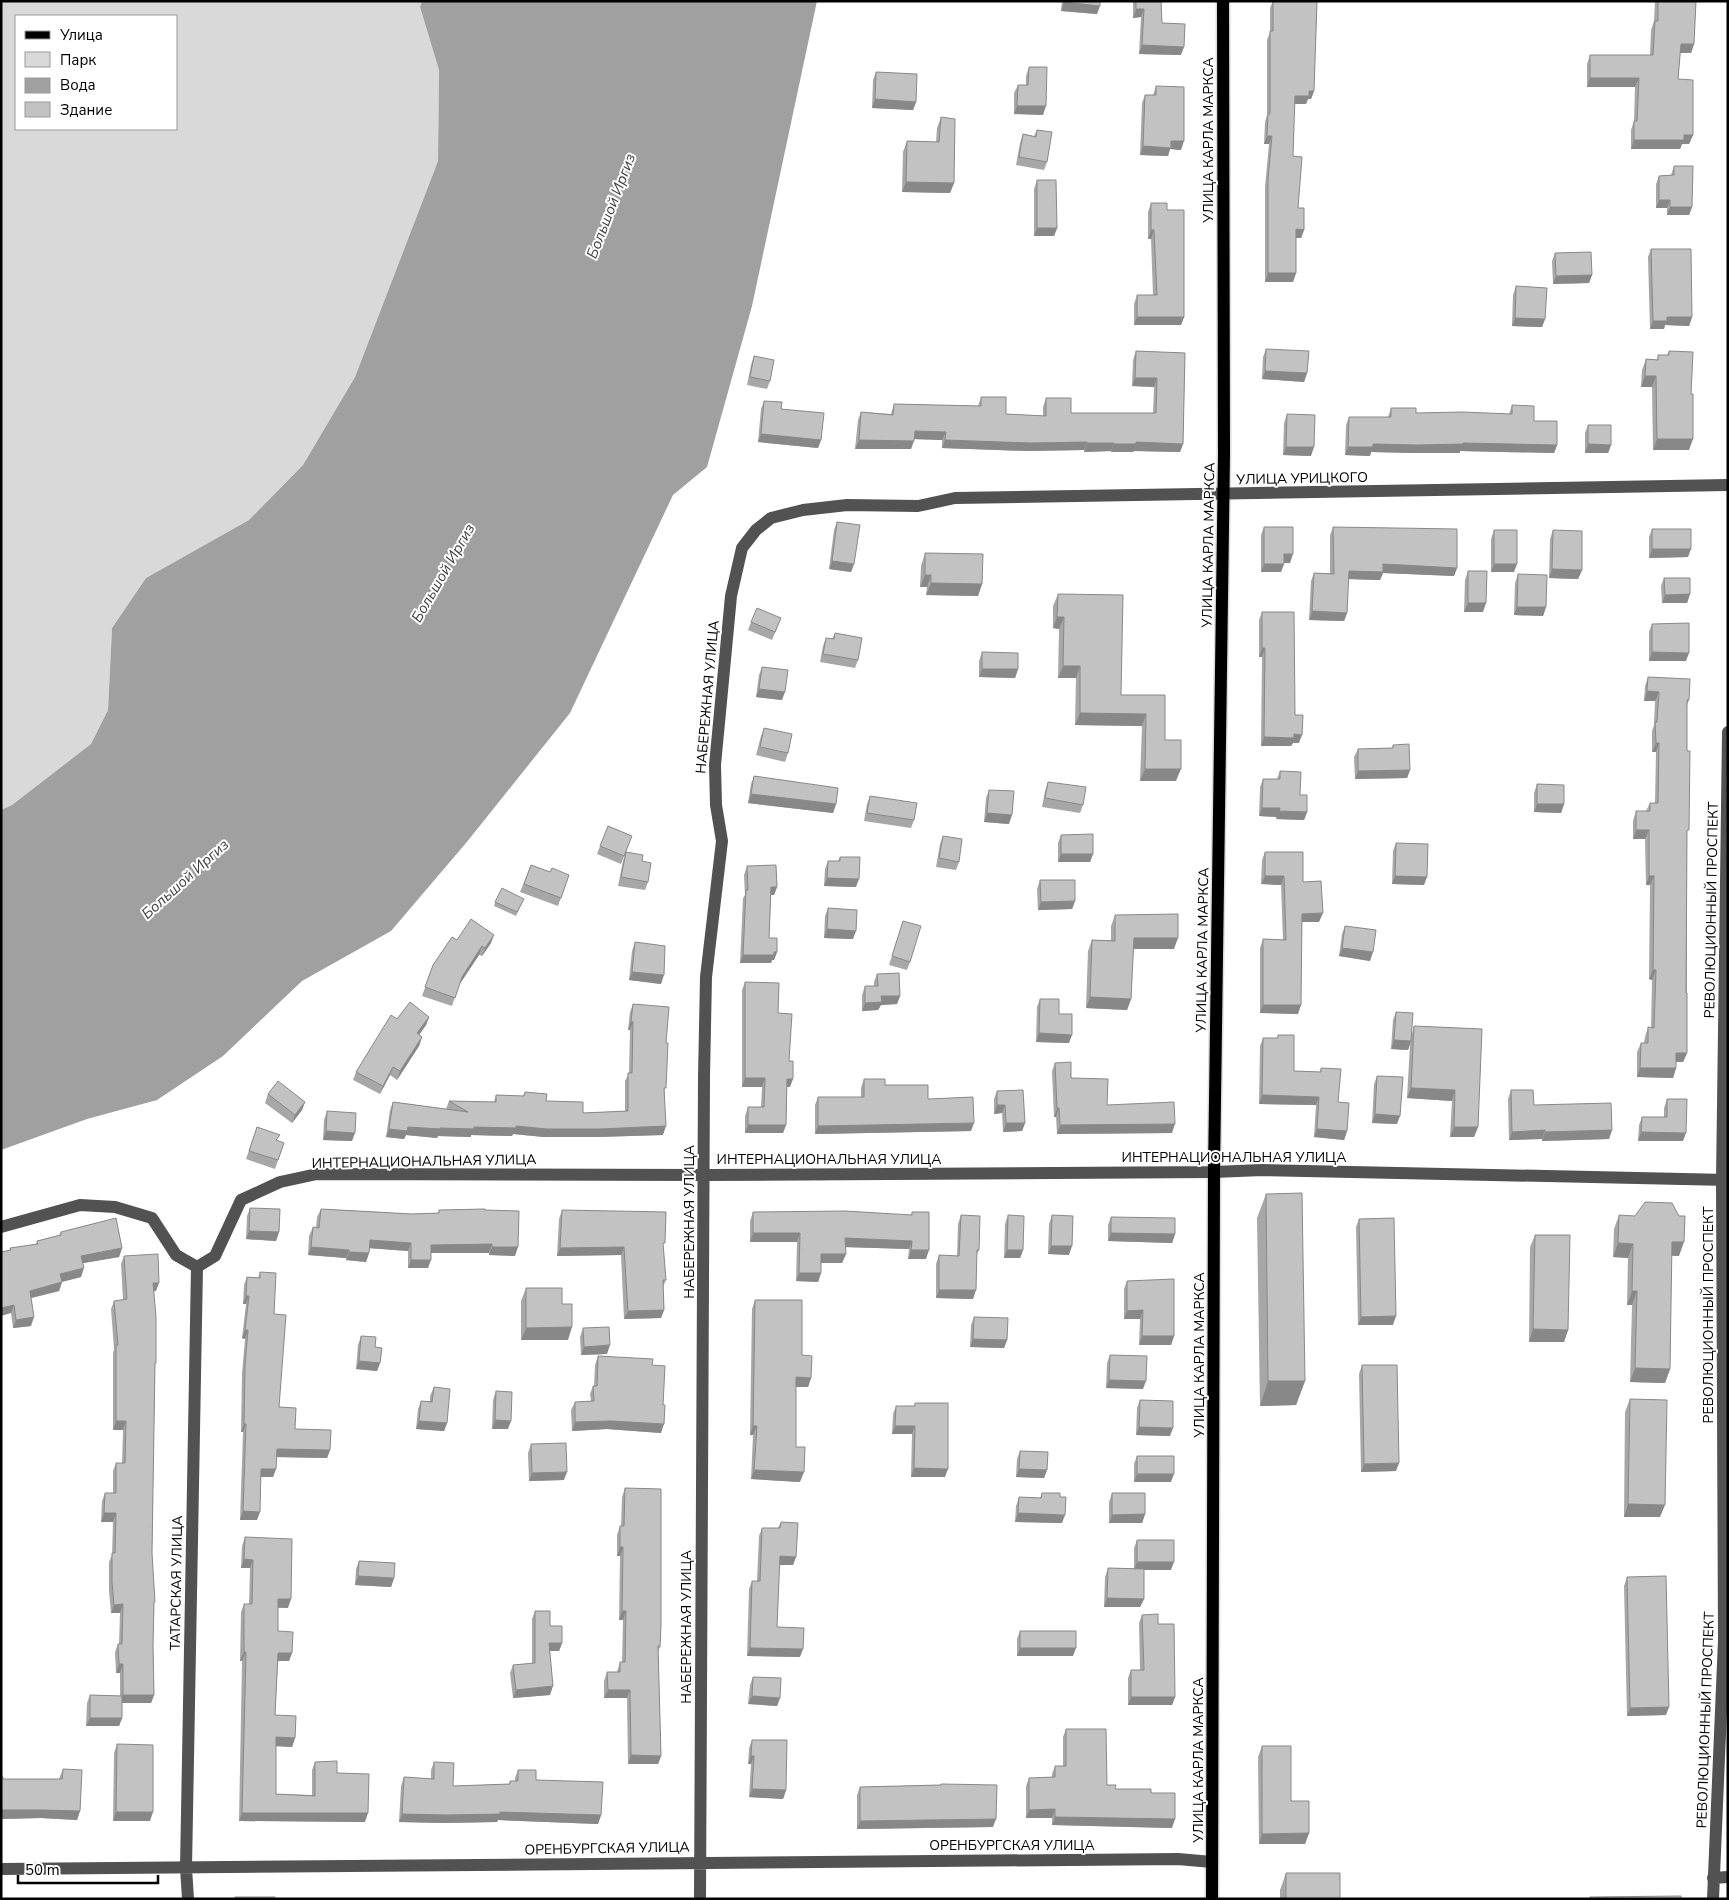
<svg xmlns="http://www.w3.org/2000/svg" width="1729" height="1900" font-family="'Nunito Sans',sans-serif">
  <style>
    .green { fill: #d9d9d9; fill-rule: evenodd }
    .water { fill: #a0a0a0 }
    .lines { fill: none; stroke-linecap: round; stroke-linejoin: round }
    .major-casing { stroke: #dbdbdb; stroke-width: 15 }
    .minor { stroke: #525252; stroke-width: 12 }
    .major { stroke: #000; stroke-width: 12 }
    .wall { fill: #a7a7a7 }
    .shaded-wall { fill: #888 }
    .building { fill: #c2c2c2; stroke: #888 }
    .labels { text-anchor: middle; stroke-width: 4; stroke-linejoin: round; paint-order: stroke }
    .street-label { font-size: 14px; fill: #000; stroke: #fff }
    .water-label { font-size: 15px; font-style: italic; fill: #414141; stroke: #fff }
  </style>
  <rect width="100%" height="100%" fill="#fff"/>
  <path class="green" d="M1,1H422L420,7L439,70L438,161L355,377L303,465L249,520L146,578L112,628L108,710L91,744L12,805L1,810ZM16,16H176V129H16Z"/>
  <path class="water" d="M422,1H817L752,306L707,467L673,495L570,713L466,843L391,931L302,981L223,1056L157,1100L87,1119L1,1150V810L12,805L91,744L108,710L112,628L146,578L249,520L303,465L355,377L438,161L439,70L420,7Z"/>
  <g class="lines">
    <g class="major-casing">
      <path id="major" d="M1212,1899L1214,1172L1224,455L1223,1"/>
    </g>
    <path class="minor" d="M1,1227L80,1205L115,1207L152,1218L176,1255L197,1267L215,1256L241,1200L280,1182L317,1174L704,1175L1214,1172L1262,1170L1728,1180
      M1,1869L1178,1859L1212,1862
      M1713,1878L1728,1877
      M188,1899L186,1868L197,1267
      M700,1899L704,1077L706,977L722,841L716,805L715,765L731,596L742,548L756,530L771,518L803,510L847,505L918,506L955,498L1728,485
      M1713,1899L1724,1640L1722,1180L1728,732"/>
    <use href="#major" class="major"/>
  </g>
  <path class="wall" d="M1062,1H1100L1097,14L1061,11Z
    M1133,1H1161L1162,23L1181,55L1139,54L1141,17L1133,18Z
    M1273,1H1317L1314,91L1311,99H1308L1306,104H1294L1293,156L1298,208L1304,230L1301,238H1296V273L1293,282H1265V187L1269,144H1264L1265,122L1267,115V40L1270,32V8Z
    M1655,1H1696L1694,44L1691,53H1680L1678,79L1693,135L1689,144H1682L1680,149H1631V130L1634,121L1635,87H1587V64L1590,55H1650L1651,30L1654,21Z
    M1029,67L1043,115L1014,114V93L1018,85H1026V76Z
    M876,72L916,102L913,110L872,108L873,80Z
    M1156,86L1181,150L1170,149L1168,156L1140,155L1142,103L1145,95H1153Z
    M941,117L954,183L950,193L902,192L903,152L907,141L936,142L937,128Z
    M1037,130L1047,162L1044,170L1016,165L1020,143L1023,134L1034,136Z
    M1674,166L1692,207L1689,215H1667V208H1656V184L1659,176L1671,175Z
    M1037,180L1057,228L1054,236H1034V189Z
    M1151,203L1167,210L1184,317L1181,325H1134V304L1137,295H1153L1151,239H1148V212Z
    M1651,249L1692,317L1689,326L1665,325L1664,329H1650L1648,257Z
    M1555,253L1592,275L1589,283L1553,284L1552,261Z
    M1516,286L1545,319L1542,327L1512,326L1513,295Z
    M1266,349L1307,373L1304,382L1262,379L1263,357Z
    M1136,351L1185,353L1183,444L1180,452L1134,451L1133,452H1111V451L1084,452V450L1027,451L942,448V440L914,439L911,449H855L858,420L861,412L891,414L894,404L978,406L981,397L1006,414L1043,416V407L1046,398L1071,413H1153L1154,387L1132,386L1133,360Z
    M1669,351L1689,450H1653L1652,387H1641L1642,370L1646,359L1657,360L1658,355H1667Z
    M754,356L770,381L767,389L747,385L751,365Z
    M764,401L781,409L821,440L818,448L758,442L761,409Z
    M1512,405L1534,421L1557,445L1554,453L1460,451V453H1414L1371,452L1370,456L1345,455L1346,425L1349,417H1388L1391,408L1416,413L1509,414Z
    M1287,414L1311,456L1283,455L1284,423Z
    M1588,425L1611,445L1608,453H1585V433Z
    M837,522L854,564L851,572L829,569L834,530Z
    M1264,527L1290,563H1284L1281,572H1261V535Z
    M1333,527L1457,568L1454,576L1383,573L1380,580L1348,579L1347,613L1344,621L1309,620L1311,581L1314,573H1330V535Z
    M1652,529L1688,557L1649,558V537Z
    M1494,530L1514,572H1491V539Z
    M1553,530L1582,570L1578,579L1549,578L1550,539Z
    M925,553L982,584L978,596L926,595L927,587H920L921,566Z
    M1468,571L1483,612H1464L1465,580Z
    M1518,574L1546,607L1543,616L1514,615L1515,583Z
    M1664,578L1690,594L1687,603H1662L1661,586Z
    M1058,594L1121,695H1165V740L1176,781H1140L1142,726L1075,725L1076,678H1058L1059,629L1053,628V606Z
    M1262,612L1295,715L1299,743H1293L1291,746H1261L1262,657H1259V620Z
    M751,622L778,626L772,640L748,630Z
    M1652,624L1686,661H1649V632Z
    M835,633L858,660L855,668L820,662L823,646L826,638L832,639Z
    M982,652L1018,669L1015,678L979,677V661Z
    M762,667L782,700L756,697L759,675Z
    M1648,677L1689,700L1687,705V1053L1683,1062H1676V1068L1673,1078L1637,1077V1052L1641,1043H1644L1645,1037L1648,1027L1651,1028L1652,980L1649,979L1650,885H1646L1645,839H1633V821L1636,811H1646L1650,803H1655L1656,752H1652V731L1654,725L1655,701H1644L1645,686Z
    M764,728L788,753L785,762L756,755L761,736Z
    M1393,745L1410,770L1407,778L1355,779L1354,757L1358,749L1392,748Z
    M1280,771L1300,795L1307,812L1304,820L1276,819L1277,817L1259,816L1260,787L1263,779H1277Z
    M754,776L836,804L833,813L748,803L751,784Z
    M1048,782L1083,805L1080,813L1042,807L1045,791Z
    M1537,784L1564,804L1561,813L1534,812V793Z
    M989,790L1009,824L984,822L986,798Z
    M870,796L914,820L911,828L864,821L867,804Z
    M1061,835L1093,854L1090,862H1058V843Z
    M943,836L959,862L956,870L936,867L940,844Z
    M1396,843L1424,885L1392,884L1393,851Z
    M629,844L621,864L597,854L600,846Z
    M626,852L642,861L648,882L645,890L618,886L623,861Z
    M1265,852L1303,882L1319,922H1302L1298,1014L1260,1013V948L1263,939L1283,940L1281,885L1261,884L1262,860Z
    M840,857L856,887L824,886L825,869L828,861H838Z
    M531,865L550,872L569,875L558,906L520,892Z
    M747,866L777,887L774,895H771L769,938L777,952L774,960H772L771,963H740L743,898L745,895L744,875Z
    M1040,880L1075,901L1072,909L1038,910L1037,889Z
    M495,902L522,903L516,916L494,906Z
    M828,908L853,939L824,938L825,916Z
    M1115,915L1174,949H1133L1131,999L1127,1010L1086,1008L1088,951L1092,940H1111V926Z
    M903,921L910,962L907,970L889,965Z
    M1345,926L1370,961L1339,956L1342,934Z
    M457,940L491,943L482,956L479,955L459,985L452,1006L422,996L433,965Z
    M635,942L661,984L629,980L632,951Z
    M877,974L900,996L897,1004L881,1005L878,1010L862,1011V995L865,986H874V982Z
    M745,982L778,1013L789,1061L790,1087H787L786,1125L783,1133H745V1116L748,1107H761L762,1087H742V990Z
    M1040,999L1059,1014L1069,1043L1036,1042L1037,1007Z
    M633,1004L666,1043L663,1135L597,1137H544L513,1134L512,1136L471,1135V1137L438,1136L437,1138L406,1135L404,1139L386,1137L390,1110L393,1102L446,1109L449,1101L494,1102L496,1095L523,1096L525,1092L546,1101L583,1113L625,1111V1081L629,1073L630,1030H628L630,1012Z
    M1396,1012L1412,1034L1414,1026L1478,1127L1474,1137H1450L1452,1101L1407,1098L1410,1044L1408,1050L1391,1049L1393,1020Z
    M429,1017L426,1025L419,1035L422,1037L419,1046L397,1080L390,1075L380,1094L353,1080L356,1072L397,1019Z
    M1278,1035L1294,1071L1320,1072L1321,1068L1338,1102L1347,1131L1344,1140L1314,1137L1316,1105L1259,1104L1260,1046L1263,1038H1277Z
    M1055,1063L1071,1078L1107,1105L1172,1133L1057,1134L1056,1117H1054L1052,1071Z
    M1377,1076L1397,1124L1372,1123L1374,1084Z
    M864,1079L928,1099L971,1131L815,1134V1105L818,1097H861V1088Z
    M1511,1090L1534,1105L1612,1130L1609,1139L1542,1141V1139L1509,1140L1508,1099Z
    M997,1091L1025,1123L1022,1131L1003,1132L1002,1113L994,1114V1099Z
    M268,1094L305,1102L302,1110L292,1123L265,1103Z
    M1667,1099L1683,1141H1638L1639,1125L1642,1117H1664V1108Z
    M327,1111L352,1141L323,1140L324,1120Z
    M257,1127L278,1141L284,1143L275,1169L246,1159Z
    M1266,1194L1305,1381L1296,1405L1260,1406L1257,1218Z
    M250,1208L279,1232L276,1241L246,1239L247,1216Z
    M321,1209L412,1214L438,1213L439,1210H485L515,1256L489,1255V1253H431L428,1268H408V1251L369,1248V1253L366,1262L346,1260V1258L308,1255L309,1236L313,1227L316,1228L317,1217Z
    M562,1210L663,1247L666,1280L663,1287L664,1310L661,1318L624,1319L621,1255L557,1256L559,1219Z
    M753,1212L911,1215L912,1212L926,1259H908L909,1249L845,1247L846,1254L842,1263H821V1273L818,1282L796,1281L797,1242H750V1221Z
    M961,1215L979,1250L976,1256L973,1299L936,1298V1264L939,1255L957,1256L958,1224Z
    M1008,1215L1023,1250L1020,1258H1004L1005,1224Z
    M1052,1215L1069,1255L1048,1254L1049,1224Z
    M1619,1215L1679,1256H1671L1670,1369L1665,1383L1630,1382L1632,1305H1627L1628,1258L1613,1257L1614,1229Z
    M1111,1217L1175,1234L1172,1243L1108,1241V1225Z
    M1359,1219L1393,1325H1358L1356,1227Z
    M61,1232L122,1248L119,1257L83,1263L81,1277L62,1282L59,1291L31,1298V1326L13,1328L11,1313L9,1251L10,1248L36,1244L37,1241L59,1235Z
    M1535,1235L1568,1330L1564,1342H1529L1530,1247Z
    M124,1256L156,1291H154L155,1367L152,1553L154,1607L153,1646L154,1695L151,1703H122V1718L119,1726H86L87,1703L90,1695L120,1696V1673H116L115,1652L118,1644H119L120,1613H111L109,1591V1562L112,1555L113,1522H101L102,1501L105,1493H113V1471L116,1463H122L123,1430H113V1353L114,1349L111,1309L114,1301L123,1300L121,1264Z
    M260,1272L274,1314L279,1407L295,1429L330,1450L327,1458L276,1457V1469L273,1477H261L257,1520H240L243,1432H241L242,1373L245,1339L242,1338L246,1304H243L244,1285L247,1277L258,1278Z
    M1127,1281L1174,1336L1171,1345H1139L1140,1319H1124V1289Z
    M526,1288L562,1304L568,1340H521V1301Z
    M755,1300L802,1355L811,1378L808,1387H796V1447L800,1482L751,1479L753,1435H750L752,1309Z
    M974,1317L1007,1340L1004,1348L970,1347L971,1325Z
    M583,1328L607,1354L581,1355L580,1337Z
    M361,1336L380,1363L377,1371L356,1369L358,1345Z
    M1110,1355L1143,1389L1106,1388L1107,1363Z
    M598,1356L652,1365L661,1433L607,1429L572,1431L571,1410L575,1402L591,1401L590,1394L593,1386H594L595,1365Z
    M1362,1365L1396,1471L1361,1472L1359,1374Z
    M434,1387L447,1423L444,1431L416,1429L418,1409L421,1401H430V1396Z
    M496,1391L508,1429H492L493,1400Z
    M1630,1399L1660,1517H1624L1625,1412Z
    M1140,1400L1170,1436L1136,1435L1137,1408Z
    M915,1403L945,1477H911L912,1434H892L893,1414L896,1406H914Z
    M531,1444L564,1480L529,1481L528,1453Z
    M1020,1451L1047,1470L1044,1478L1016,1477L1017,1459Z
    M1137,1456L1171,1482H1134V1464Z
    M625,1488L660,1647L658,1652L661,1756L658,1764H628L627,1698H604V1681L607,1672H617L620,1662H622L623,1620H619L620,1556H617V1535L620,1526H621L622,1497Z
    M1042,1493L1062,1523L1015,1522L1016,1506L1019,1497L1040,1498Z
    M1112,1493L1145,1514L1142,1523H1109V1502Z
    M781,1522L796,1557L793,1565H779L777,1627L800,1657L747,1656L749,1589L752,1581H757L759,1536L762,1528H778Z
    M245,1537L288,1608H278V1631L292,1653L289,1661H278L275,1715L295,1738L292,1747L276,1746V1794L312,1795V1770L315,1762L337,1773L365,1822L239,1821L242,1661H240L241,1612L244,1604H249L250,1568H241L242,1546Z
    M1137,1540L1171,1570H1144V1599L1140,1607H1104L1105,1577L1108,1568L1134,1569V1548Z
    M359,1561L394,1578L391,1587L355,1585L356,1569Z
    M1627,1577L1666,1715L1627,1716L1624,1586Z
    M535,1611L550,1626L562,1643L559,1651H550V1695L513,1698L510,1673L513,1665L532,1663V1619Z
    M1142,1615L1158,1624L1175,1697L1172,1705H1128V1678L1131,1670H1140L1139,1623Z
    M1020,1631L1073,1656H1017V1639Z
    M753,1677L780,1698L777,1706L748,1704L750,1685Z
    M1066,1729L1107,1785L1115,1789L1151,1793L1172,1828L1052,1825V1818H1026V1786L1029,1778L1052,1777V1774L1055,1766H1063V1737Z
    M752,1740L786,1790L783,1799L749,1797L751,1764H748L749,1748Z
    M117,1744L150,1821H113L114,1753Z
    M1262,1746L1309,1833L1305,1844H1259L1258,1757Z
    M434,1762L453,1786L509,1784L510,1781H515V1778L518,1770L601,1815L598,1824L498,1820L497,1822L443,1823L399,1822L401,1786L404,1777L431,1779V1770Z
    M63,1769L80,1811L77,1820L41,1818L1,1819V1777L3,1779H59Z
    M941,1784L993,1827L857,1829V1795L860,1787L940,1785Z
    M1286,1873L1340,1899H1280V1890Z"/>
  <path class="shaded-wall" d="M1064,2L1100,6L1097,14L1061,11Z
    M1136,9H1144L1141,17L1133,18Z
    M1681,44H1694L1691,53H1677Z
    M1142,45L1184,47L1181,55L1139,54Z
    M1590,78H1639L1635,87H1587Z
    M1309,91H1314L1311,99H1308L1306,104H1292L1295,96Z
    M875,99L916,102L913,110L872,108Z
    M1017,106H1046L1043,115L1014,114Z
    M1684,135H1693L1689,144H1682L1680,149H1631L1634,140Z
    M1267,136H1272L1269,144H1264Z
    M1171,141H1184L1181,150L1170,149L1168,156L1140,155L1143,146Z
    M906,182L954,183L950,193L902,192Z
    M1659,200H1670L1667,208H1656Z
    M1670,207H1692L1689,215H1667Z
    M1037,228H1057L1054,236H1034Z
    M1296,229L1304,230L1301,238H1293Z
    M1151,230H1154L1151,239H1148Z
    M1268,273H1296L1293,282H1265Z
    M1592,275L1589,283L1553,284L1556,276Z
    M1137,317H1184L1181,325H1134Z
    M1667,317H1692L1689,326L1665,325L1664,329H1650L1653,321Z
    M1515,318L1545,319L1542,327L1512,326Z
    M1265,371L1307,373L1304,382L1262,379Z
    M1645,376H1656L1652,387H1641Z
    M1135,378H1157L1154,387L1132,386Z
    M915,431L946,432L942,440L912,439Z
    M761,434L821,440L818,448L758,442Z
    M1657,439H1693L1689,450H1653Z
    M859,440L914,441L911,449H855Z
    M945,440L1087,442L1084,450L1027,451L942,448Z
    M1136,442L1183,444L1180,452L1134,451L1133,452H1111L1114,444Z
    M1087,443H1114L1111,451L1084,452Z
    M1463,443L1557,445L1554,453L1460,451V453H1414L1371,452L1370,456L1345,455L1348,447L1373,444Z
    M1588,444L1611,445L1608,453H1585Z
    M1286,447H1314L1311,456L1283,455Z
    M1652,549H1691L1688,557L1649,558Z
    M1284,554H1293L1290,563H1281Z
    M832,561L854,564L851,572L829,569Z
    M1264,564H1284L1281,572H1261Z
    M1383,564L1457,568L1454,576L1383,573L1380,580L1346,579L1349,571Z
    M1494,564H1517L1514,572H1491Z
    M1552,569L1582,570L1578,579L1549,578Z
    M925,575H931L927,587H920Z
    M931,583L982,584L978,596L926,595Z
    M1690,594L1687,603H1662L1665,595Z
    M1468,603H1486L1483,612H1464Z
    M1517,607H1546L1543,616L1514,615Z
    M1312,611L1347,613L1344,621L1309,620Z
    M1057,617H1064L1059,629L1053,628Z
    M1262,648H1265L1262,657H1259Z
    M1652,652L1689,653L1686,661H1649Z
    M1063,666H1080L1076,678H1058Z
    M982,669H1018L1015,678L979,677Z
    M759,689L785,692L782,700L756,697Z
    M1647,691L1659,692L1655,701H1644Z
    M1080,713L1146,714L1142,726L1075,725Z
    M1294,734L1302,735L1299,743H1293L1291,746H1261L1264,737Z
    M1656,743H1659L1656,752H1652Z
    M1145,769H1181L1176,781H1140Z
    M1410,770L1407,778L1355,779L1358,771Z
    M751,794L836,804L833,813L748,803Z
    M1537,804H1564L1561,813L1534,812Z
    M1262,808H1280L1277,817L1259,816Z
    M1279,811L1307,812L1304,820L1276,819Z
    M987,813L1012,815L1009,824L984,822Z
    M1636,830H1649L1645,839H1633Z
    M1061,854H1093L1090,862H1058Z
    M1265,876H1284L1281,885L1261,884Z
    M1395,876L1427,877L1424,885L1392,884Z
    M1649,876H1654L1650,885H1646Z
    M827,878L859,879L856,887L824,886Z
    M771,887H777L774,895H768Z
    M1075,901L1072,909L1038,910L1041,902Z
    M1323,913L1319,922H1299L1302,914Z
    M827,929L856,931L853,939L824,938Z
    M494,935L491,943L482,956L485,948Z
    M1134,938H1178L1174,949H1130Z
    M482,946L479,955L459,985L462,977Z
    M1342,948L1373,952L1370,961L1339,956Z
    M777,952L774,960H772L771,963H740L743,955Z
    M1653,970H1656L1652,980L1649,979Z
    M632,972L664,975L661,984L629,980Z
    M881,996H900L897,1004L881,1005L878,1010L862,1011L865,1003Z
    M1090,997L1131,999L1127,1010L1086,1008Z
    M1263,1005H1301L1298,1014L1260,1013Z
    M429,1017L426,1025L414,1042L417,1033Z
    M631,1021L633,1022L630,1030H628Z
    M1039,1033L1072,1035L1069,1043L1036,1042Z
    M422,1037L419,1046L397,1080L400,1071Z
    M1394,1040L1411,1041L1408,1050L1391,1049Z
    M1676,1053H1687L1683,1062H1673Z
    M393,1067L390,1075L380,1094L383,1086Z
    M1640,1068H1676L1673,1078L1637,1077Z
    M745,1078H765L762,1087H742Z
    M787,1079H793L790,1087H784Z
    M1411,1088L1455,1090L1452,1101L1407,1098Z
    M1262,1095L1319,1097L1316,1105L1259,1104Z
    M305,1102L302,1110L292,1123L295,1115Z
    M997,1105H1005L1002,1113L994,1114Z
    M1057,1108H1059L1056,1117H1054Z
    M1375,1114L1400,1116L1397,1124L1372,1123Z
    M974,1123L971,1131L815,1134L818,1126Z
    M1006,1123H1025L1022,1131L1003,1132Z
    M1175,1124L1172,1133L1057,1134L1060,1125Z
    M748,1125H786L783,1133H745Z
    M516,1126H666L663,1135L597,1137H544L513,1134L512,1136L471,1135V1137L438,1136L437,1138L406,1135L404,1139L386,1137L389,1129L408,1127L440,1128Z
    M1454,1127H1478L1474,1137H1450Z
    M1317,1129L1347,1131L1344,1140L1314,1137Z
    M1545,1130L1542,1139L1509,1140L1512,1132Z
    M1612,1130L1609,1139L1542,1141L1545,1132Z
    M326,1131L355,1133L352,1141L323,1140Z
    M1641,1132L1686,1133L1683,1141H1638Z
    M249,1231L279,1232L276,1241L246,1239Z
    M753,1233H800L797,1242H750Z
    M1111,1233L1175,1234L1172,1243L1108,1241Z
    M845,1238L912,1241L909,1249L842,1247Z
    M370,1240L411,1243L408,1251L367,1248Z
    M1672,1242H1684L1679,1256L1666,1255Z
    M1618,1243L1633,1244L1628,1258L1613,1257Z
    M492,1244L489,1253H428L431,1245Z
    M1051,1246H1072L1069,1255L1048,1254Z
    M311,1247L349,1250L346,1258L308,1255Z
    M492,1247H518L515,1256L489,1255Z
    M624,1247L621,1255L557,1256L560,1248Z
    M122,1248L119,1257L78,1264L81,1256Z
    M911,1250H929L926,1259H908Z
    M1007,1250H1023L1020,1258H1004Z
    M349,1252L369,1253L366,1262L346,1260Z
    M821,1254H846L842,1263H818Z
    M411,1260H431L428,1268H408Z
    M84,1268L81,1277L57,1283L60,1274Z
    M799,1273H821L818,1282L796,1281Z
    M62,1282L59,1291L27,1299L30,1291Z
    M153,1283H159L156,1291L150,1292Z
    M939,1290H976L973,1299L936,1298Z
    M1632,1291H1637L1632,1305H1627Z
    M246,1296H249L246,1304H243Z
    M14,1305L11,1313L1,1316V1308Z
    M664,1310L661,1318L624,1319L628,1311Z
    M1143,1310L1140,1319H1124L1127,1311Z
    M1396,1316L1393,1325H1358L1361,1317Z
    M34,1317L31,1326L13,1328L16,1320Z
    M572,1327L568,1340H521L526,1328Z
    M1533,1329L1568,1330L1564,1342H1529Z
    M245,1330H248L245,1339L242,1338Z
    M1142,1336H1174L1171,1345H1139Z
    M973,1339L1007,1340L1004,1348L970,1347Z
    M610,1345L607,1354L581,1355L584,1347Z
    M359,1361L380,1363L377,1371L356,1369Z
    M1635,1368L1670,1369L1665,1383L1630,1382Z
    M796,1377L811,1378L808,1387H793Z
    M1109,1380L1146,1381L1143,1389L1106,1388Z
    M1268,1381H1305L1296,1405L1260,1406Z
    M495,1420L511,1421L508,1429H492Z
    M116,1421H126L123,1430H113Z
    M419,1421L447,1423L444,1431L416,1429Z
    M610,1421L664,1424L661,1433L607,1429L572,1431L575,1422Z
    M244,1424H246L243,1432H241Z
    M753,1426H757L753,1435H750Z
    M895,1426H915L912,1434H892Z
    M1139,1427L1173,1428L1170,1436L1136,1435Z
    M277,1449L330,1450L327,1458L274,1457Z
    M1399,1463L1396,1471L1361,1472L1364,1464Z
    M914,1468L948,1469L945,1477H911Z
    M261,1469H276L273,1477H258Z
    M1019,1469L1047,1470L1044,1478L1016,1477Z
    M754,1470L804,1472L800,1482L751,1479Z
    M567,1472L564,1480L529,1481L532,1473Z
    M1137,1474H1174L1171,1482H1134Z
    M1628,1504L1665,1505L1660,1517H1624Z
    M243,1511L260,1512L257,1520H240Z
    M104,1513H116L113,1522H101Z
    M1018,1513L1065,1515L1062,1523L1015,1522Z
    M1145,1514L1142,1523H1109L1112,1515Z
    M620,1547H623L620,1556H617Z
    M780,1556L796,1557L793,1565H777Z
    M244,1559L253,1560L250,1568H241Z
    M1137,1562H1174L1171,1570H1134Z
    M358,1576L394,1578L391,1587L355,1585Z
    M1107,1598L1144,1599L1140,1607H1104Z
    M278,1599H291L288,1608L275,1607Z
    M123,1604L120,1613H111L114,1605Z
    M622,1611H626L623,1620H619Z
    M549,1643H562L559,1651H546Z
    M750,1648L803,1649L800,1657L747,1656Z
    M1020,1648H1076L1073,1656H1017Z
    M244,1652H246L242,1661H240Z
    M278,1653H292L289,1661H275Z
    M119,1664H123L120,1673H116Z
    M553,1686L550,1695L513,1698L516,1690Z
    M608,1690H630L627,1698H604Z
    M123,1695H154L151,1703H120Z
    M752,1696L780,1698L777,1706L748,1704Z
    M1131,1697H1175L1172,1705H1128Z
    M1669,1707L1666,1715L1627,1716L1630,1708Z
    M90,1718H122L119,1726H86Z
    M276,1737L295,1738L292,1747L273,1746Z
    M631,1755L661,1756L658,1764H628Z
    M751,1756H754L751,1764H748Z
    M752,1789L786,1790L783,1799L749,1797Z
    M1055,1809L1052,1818H1026L1029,1810Z
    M2,1810H44L80,1811L77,1820L41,1818L1,1819Z
    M116,1812H153L150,1821H113Z
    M500,1812L601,1815L598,1824L498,1820L497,1822L443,1823L399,1822L402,1814Z
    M242,1813H368L365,1822L239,1821Z
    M1055,1817L1175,1819L1172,1828L1052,1825Z
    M996,1819L993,1827L857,1829L860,1821Z
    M1309,1833L1305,1844H1259L1262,1834Z"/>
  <path class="building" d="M1064,1H1100V6L1064,2Z
    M1136,1H1161L1162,23L1185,24L1184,47L1142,45L1144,9H1136Z
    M1273,1H1317L1314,91H1309V96H1295L1293,156L1302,157L1298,208H1304V230L1296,229V273H1268V179L1272,136H1267L1268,114H1270V31H1273Z
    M1658,1H1696L1694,44H1681L1678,79L1693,80V135H1684V140H1634V121H1637L1639,78H1590V55H1653L1655,21H1658Z
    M1029,67H1047L1046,106H1017L1018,85H1028Z
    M876,72L917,74L916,102L875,99Z
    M1156,86L1184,87V141H1171V148L1143,146L1145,95H1156Z
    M941,117L955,119L954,183L906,182L907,141L939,142Z
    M1037,130L1052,132L1047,162L1019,157L1023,134L1036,137Z
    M1674,166H1693L1692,207H1670V200H1659V176L1674,175Z
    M1037,180H1056L1057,228H1037Z
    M1151,203H1167V210H1184V317H1137V295H1157L1154,230H1151Z
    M1651,249H1691L1692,317H1667V321H1653Z
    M1591,252L1592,275L1556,276L1555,253Z
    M1516,286L1547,288L1545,319L1515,318Z
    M1266,349L1309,351L1307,373L1265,371Z
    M1136,351L1185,353L1183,444L1136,442V444H1114V443H1087V442L1030,443L945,440L946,432L915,431L914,441L859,440L861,412L893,415L894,404L981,406V397H1006V414L1046,416V398H1071V413H1156L1157,378H1135Z
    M1669,351L1693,352L1691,394H1693V439H1657L1656,376H1645L1646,359L1658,360V355H1669Z
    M754,356L774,360L770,381L750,377Z
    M764,401L782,402L781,409L824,413L821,440L761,434Z
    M1512,405L1534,406V421H1557V445L1463,443V444L1417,445L1373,444V447H1348L1349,417H1391V408H1416V413L1462,412L1512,414Z
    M1287,414L1315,415L1314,447H1286Z
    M1588,425H1611V445L1588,444Z
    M837,522L860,525L854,564L832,561Z
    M1264,527H1293V554H1284V564H1264Z
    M1333,527L1457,529V568L1383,564V572L1349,571L1347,613L1312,611L1314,573L1334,574Z
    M1652,529H1691V549H1652Z
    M1494,530H1517V564H1494Z
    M1553,530L1582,531V570L1552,569Z
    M925,553L983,554L982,584L931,583V575H925Z
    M1468,571H1487L1486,603H1468Z
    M1518,574L1547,575L1546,607H1517Z
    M1664,578H1690V594L1665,595Z
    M1058,594L1123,595L1121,695H1165V740H1181V769H1145L1146,714L1080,713V666H1063L1064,617H1057Z
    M757,608L781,618L775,632L751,622Z
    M1262,612H1294L1295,715H1303L1302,735L1294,734V738L1264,737L1265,648H1262Z
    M1689,623V653L1652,652V624Z
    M835,633L862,638L858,660L823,654L826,638L834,639Z
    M982,652L1018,653V669H982Z
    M762,667L788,670L785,692L759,689Z
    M1648,677L1690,679L1689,700H1687V751H1690L1689,830H1687L1686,993H1687V1053H1676V1068H1640L1641,1043H1648V1027L1654,1028L1656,970H1653L1654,876H1649V830H1636V811H1650V803H1658L1659,743H1656L1655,722H1657L1659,692L1647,691Z
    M764,728L792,734L788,753L760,747Z
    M1409,744L1410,770L1358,771V749L1393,748V745Z
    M1280,771L1301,772L1300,795H1307V812L1279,811L1280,808H1262L1263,779H1280Z
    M754,776L838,788L836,804L751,794Z
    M1048,782L1086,787L1083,805L1045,798Z
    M1537,784L1564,785V804H1537Z
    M989,790L1014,791L1012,815L987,813Z
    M870,796L917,803L914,820L867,813Z
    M608,826L632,836L624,856L600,846Z
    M1093,834V854H1061V835Z
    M943,836L962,839L959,862L939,858Z
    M1396,843L1428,844L1427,877L1395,876Z
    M626,852L643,855L642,861L651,863L648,882L621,877Z
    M1265,852H1303V882L1321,881L1323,913L1302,914L1301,1005H1263V939L1286,940L1284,876H1265Z
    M840,857H860L859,879L827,878L828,861H840Z
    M531,865L550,872L552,868L569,875L561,898L524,884Z
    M776,865L777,887H771L769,938H777V952H774V955H743L746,890H748L747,866Z
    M1040,880H1075V901L1041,902Z
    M502,888L524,899L517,912L495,902Z
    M828,908L857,910L856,931L827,929Z
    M1178,914V938H1134L1131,999L1090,997L1092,940L1115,941V915Z
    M471,919L494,935L485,948L482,946L462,977L455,998L425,987L433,965L452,937L457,940Z
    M903,921L921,926L910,962L892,956Z
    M1345,926L1376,930L1373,952L1342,948Z
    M635,942L665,946L664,975L632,972Z
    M899,973L900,996H881L882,1002L865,1003V986H878L877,974Z
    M745,982L779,983L778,1013L792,1014L789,1061H793V1079H787L786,1125H748V1107H764L765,1078H745Z
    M1040,999H1059V1014H1072V1035L1039,1033Z
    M410,1002L429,1017L417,1033L422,1037L400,1071L393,1067L383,1086L356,1072L391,1015L397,1019Z
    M633,1004L669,1007L666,1043H668L666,1088H664L666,1126L600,1129H547L516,1126V1128L474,1127V1129L440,1128V1129L408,1127L407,1131L389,1129L393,1102L468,1112L449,1101L496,1102V1095L524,1096L525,1092L547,1094L546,1101L583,1102V1113L628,1111V1073H632L633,1022L631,1021Z
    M1396,1012L1413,1013L1411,1041L1394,1040Z
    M1414,1026L1482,1029L1478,1127H1454L1455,1090L1411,1088Z
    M1278,1035H1294V1071L1321,1072V1068L1341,1069L1338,1102L1349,1103L1347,1131L1317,1129L1319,1097L1262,1095L1263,1038H1278Z
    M1071,1062V1078L1108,1079L1107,1105L1174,1102L1175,1124L1060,1125L1059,1108H1057L1055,1063Z
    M1377,1076L1403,1077L1400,1116L1375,1114Z
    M864,1079H885V1085H928V1099L973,1097L974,1123L818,1126V1097H864Z
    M278,1081L305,1102L295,1115L268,1094Z
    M1023,1090L1025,1123H1006L1005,1105H997V1091Z
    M1511,1090H1533L1534,1105L1611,1103L1612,1130L1545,1132V1130L1512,1132Z
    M1667,1099H1687L1686,1133L1641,1132L1642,1117H1667Z
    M327,1111L356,1113L355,1133L326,1131Z
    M257,1127L280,1135L276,1140L284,1143L278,1160L249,1151Z
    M1302,1193L1305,1381H1268L1266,1194Z
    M1645,1202L1672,1203L1679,1216H1685L1684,1242H1672L1670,1369L1635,1368L1637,1291H1632L1633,1244L1618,1243L1619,1215L1635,1216Z
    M250,1208L280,1209L279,1232L249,1231Z
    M321,1209L412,1214L439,1213V1210L485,1209V1210L519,1211L518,1247H492V1244L431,1245V1260H411V1243L370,1240L369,1253L349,1252V1250L311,1247L313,1227L319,1228Z
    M562,1210L666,1212L665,1243H663L666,1280H663L664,1310L628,1311L624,1247L560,1248Z
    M845,1211L912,1215V1212H929V1250H911L912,1241L845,1238L846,1254H821V1273H799L800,1233H753V1212Z
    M961,1215L980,1216L979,1250H977L976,1290H939V1255L959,1256Z
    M1008,1215L1024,1216L1023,1250H1007Z
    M1052,1215L1073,1216L1072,1246H1051Z
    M1111,1217L1175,1218V1234L1111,1233Z
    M116,1218L122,1248L81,1256L84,1268L60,1274L62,1282L30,1291L34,1317L16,1320L14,1305L1,1308V1252L11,1250L10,1248L38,1244L37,1241L61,1235V1232Z
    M1394,1218L1396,1316L1361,1317L1359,1219Z
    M1535,1235H1570L1568,1330L1533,1329Z
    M158,1254L159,1283H153L156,1317V1363H155L152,1553L155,1602H154L153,1646L154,1695H123V1664H119L118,1644H122L123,1604L114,1605L112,1582V1553H115L116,1513H104L105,1493H116V1463H125L126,1421H116V1345H118L114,1301L127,1299L124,1256Z
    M260,1272L276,1273L274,1314L286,1315L279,1407L296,1408L295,1429L331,1430L330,1450L277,1449L276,1469H261L260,1512L243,1511L246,1424H244L245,1365L248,1330H245L249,1296H246L247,1277L260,1278Z
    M1174,1279V1336H1142L1143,1310L1127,1311V1281Z
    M526,1288H562V1304H572V1327L526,1328Z
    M755,1300H802V1355L812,1356L811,1378L796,1377V1447H805L804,1472L754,1470L757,1426H753Z
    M974,1317L1008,1318L1007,1340L973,1339Z
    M609,1327L610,1345L584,1347L583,1328Z
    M361,1336L376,1337L375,1347L382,1348L380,1363L359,1361Z
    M1110,1355L1147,1356L1146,1381L1109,1380Z
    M598,1356L653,1359L652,1365L665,1366L663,1405H665L664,1424L610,1421L575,1422V1402L594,1401L593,1386H597Z
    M1362,1365H1397L1399,1463L1364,1464Z
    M434,1387L450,1389L447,1423L419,1421L421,1401L432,1402Z
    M496,1391L512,1392L511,1421L495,1420Z
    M1630,1399L1667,1400L1665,1505L1628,1504Z
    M1140,1400L1173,1401V1428L1139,1427Z
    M915,1403H948V1469L914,1468L915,1426H895L896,1406H915Z
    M566,1443L567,1472L532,1473L531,1444Z
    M1020,1451L1048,1452L1047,1470L1019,1469Z
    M1137,1456H1174V1474H1137Z
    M625,1488L661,1489V1625L660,1647L658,1646L661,1756L631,1755L630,1690H608L607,1672H620V1662H625L626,1611H622L623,1547H620V1526H624Z
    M1042,1493H1060V1497H1066L1065,1515L1018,1513L1019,1497L1041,1498Z
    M1112,1493H1145V1514L1112,1515Z
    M781,1522L798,1523L796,1557L780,1556L777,1627L804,1628L803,1649L750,1648L752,1581H760L762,1528H780Z
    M245,1537L292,1539L291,1599H278V1631L293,1632L292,1653H278L275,1715L296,1716L295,1738L276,1737V1794L315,1796V1762L337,1761V1773L369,1774L368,1813H242L246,1652H244V1604H252L253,1560L244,1559Z
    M1137,1540H1174V1562H1137Z
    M359,1561L395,1563L394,1578L358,1576Z
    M1108,1568L1144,1569V1599L1107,1598Z
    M1666,1576L1669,1707L1630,1708L1627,1577Z
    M535,1611H550V1626H562V1643H549L553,1686L516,1690L513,1665L535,1663Z
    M1158,1614V1624H1174L1175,1697H1131V1670H1144L1142,1615Z
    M1020,1631H1076V1648H1020Z
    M753,1677L781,1678L780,1698L752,1696Z
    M90,1695L122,1696V1718H90Z
    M1066,1729H1106L1107,1785H1116L1115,1789H1151V1793H1175V1819L1055,1817V1809L1029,1810V1778L1055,1777V1766H1066Z
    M752,1740H787L786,1790L752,1789L754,1756H751Z
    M117,1744L153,1745V1812H116Z
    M1262,1746H1291V1801H1309V1833L1262,1834Z
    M434,1762L454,1763L453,1786L510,1784V1781H518V1770H536V1780L603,1782L601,1815L500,1812V1814L446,1815L402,1814L404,1777L434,1779Z
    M63,1769L82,1770L80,1811L44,1810H2L1,1812V1777H3V1779H62Z
    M941,1784L997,1785L996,1819L860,1821V1787L941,1785Z
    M1286,1873H1340V1899H1286Z
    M1681,1896V1899H1590V1897Z
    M235,1897H275V1899H235Z"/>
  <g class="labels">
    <g class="street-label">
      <text transform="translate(1208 140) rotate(-90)" y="5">УЛИЦА КАРЛА МАРКСА</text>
      <text transform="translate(1302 478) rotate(-1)" y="5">УЛИЦА УРИЦКОГО</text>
      <text transform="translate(1208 545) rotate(-89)" y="5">УЛИЦА КАРЛА МАРКСА</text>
      <text transform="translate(707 697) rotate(-85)" y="5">НАБЕРЕЖНАЯ УЛИЦА</text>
      <text transform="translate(1711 910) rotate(-89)" y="5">РЕВОЛЮЦИОННЫЙ ПРОСПЕКТ</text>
      <text transform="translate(1202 950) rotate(-89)" y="5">УЛИЦА КАРЛА МАРКСА</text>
      <text x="1234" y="1162">ИНТЕРНАЦИОНАЛЬНАЯ УЛИЦА</text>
      <text x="829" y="1164">ИНТЕРНАЦИОНАЛЬНАЯ УЛИЦА</text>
      <text transform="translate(424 1161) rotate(-1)" y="5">ИНТЕРНАЦИОНАЛЬНАЯ УЛИЦА</text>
      <text transform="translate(689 1222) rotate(-90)" y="5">НАБЕРЕЖНАЯ УЛИЦА</text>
      <text transform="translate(1708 1315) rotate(-90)" y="5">РЕВОЛЮЦИОННЫЙ ПРОСПЕКТ</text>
      <text transform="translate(1199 1355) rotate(-90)" y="5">УЛИЦА КАРЛА МАРКСА</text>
      <text transform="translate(176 1583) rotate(-89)" y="5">ТАТАРСКАЯ УЛИЦА</text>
      <text transform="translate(686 1627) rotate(-90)" y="5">НАБЕРЕЖНАЯ УЛИЦА</text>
      <text transform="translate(1705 1720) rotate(-88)" y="5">РЕВОЛЮЦИОННЫЙ ПРОСПЕКТ</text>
      <text transform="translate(1198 1760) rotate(-90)" y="5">УЛИЦА КАРЛА МАРКСА</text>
      <text x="1012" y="1850">ОРЕНБУРГСКАЯ УЛИЦА</text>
      <text transform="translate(607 1848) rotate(-1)" y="5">ОРЕНБУРГСКАЯ УЛИЦА</text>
    </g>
    <g class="water-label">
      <text transform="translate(611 206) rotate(-69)" y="5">Большой Иргиз</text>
      <text transform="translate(443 573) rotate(-60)" y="5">Большой Иргиз</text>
      <text transform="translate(185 879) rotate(-42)" y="5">Большой Иргиз</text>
    </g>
  </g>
  <rect width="1729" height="1900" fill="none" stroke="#000000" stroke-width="5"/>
  <rect x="15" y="15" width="162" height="115" fill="#ffffff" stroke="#999999"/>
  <rect x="25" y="31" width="25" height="8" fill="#000000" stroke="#999999"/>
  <text x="60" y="40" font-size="15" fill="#000000">Улица</text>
  <rect x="25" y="52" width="25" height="15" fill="#d9d9d9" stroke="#999999"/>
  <text x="60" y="65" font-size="15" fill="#000000">Парк</text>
  <rect x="25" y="78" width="25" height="15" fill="#a0a0a0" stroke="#999999"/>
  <text x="60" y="90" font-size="15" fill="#000000">Вода</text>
  <rect x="25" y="102" width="25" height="15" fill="#c2c2c2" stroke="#999999"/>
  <text x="60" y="115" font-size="15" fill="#000000">Здание</text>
  <path d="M18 1875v8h140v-8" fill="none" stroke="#000000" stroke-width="2.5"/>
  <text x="25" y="1875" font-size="15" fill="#000000" stroke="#ffffff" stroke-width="4" paint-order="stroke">50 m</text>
</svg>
